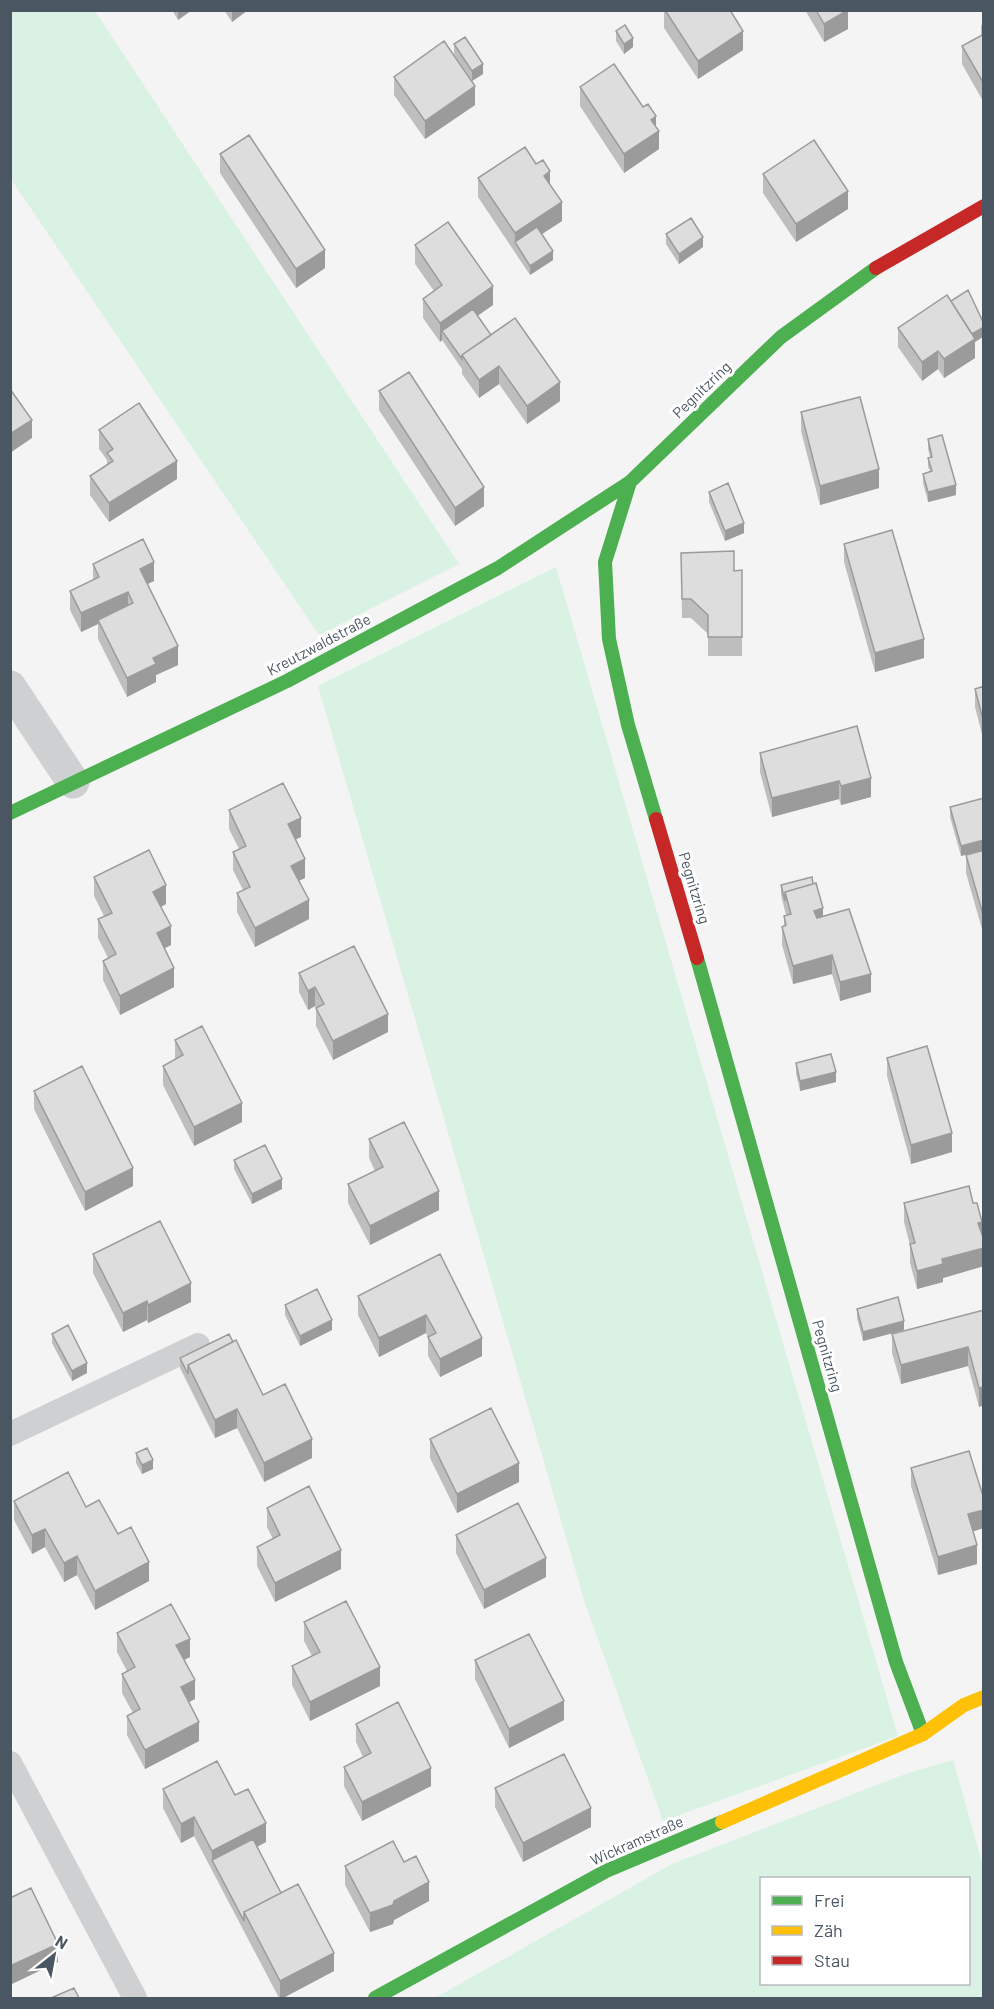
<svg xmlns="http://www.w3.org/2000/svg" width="994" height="2009" font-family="Barlow,sans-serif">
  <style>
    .green { fill: #d9f2e3; fill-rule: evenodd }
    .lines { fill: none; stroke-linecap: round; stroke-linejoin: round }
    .lane { stroke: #ced0d2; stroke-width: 24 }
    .street { stroke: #ced0d2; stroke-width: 33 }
    .fast { stroke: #4caf50; stroke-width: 14 }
    .slow { stroke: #ffc107; stroke-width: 14 }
    .jam { stroke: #c62828; stroke-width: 14 }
    .wall { fill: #bebebf }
    .shaded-wall { fill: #9b9b9b }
    .building { fill: #ddddde; stroke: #9b9b9b; stroke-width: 1.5 }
    .labels { text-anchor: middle; stroke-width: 6; stroke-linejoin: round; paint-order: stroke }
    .street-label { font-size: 15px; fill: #4a5661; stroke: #fff }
  </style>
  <rect width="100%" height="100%" fill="#f4f4f4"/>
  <path class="green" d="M10,11H95L459,564L319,635L11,179Z
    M556,567L898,1736L663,1821L585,1603L318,686Z
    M953,1760L983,1866V1998H435L672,1864L908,1773ZM762,1878H968V1984H762Z"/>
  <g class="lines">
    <path class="lane" d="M10,1434L198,1345
      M10,1763L135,1998"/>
    <path class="street" d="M10,687L73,782"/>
    <path class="fast" d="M10,813L287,681L498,568L630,482
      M656,819L628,725L609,639L605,562L630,482L781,337L876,268
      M697,958L896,1662L923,1734
      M375,1998L606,1871L722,1822"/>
    <path class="slow" d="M722,1822L923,1734L964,1705L984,1697"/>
    <path class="jam" d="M876,268L984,206
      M656,819L697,958"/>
  </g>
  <path class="wall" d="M172,10H192L178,20Z
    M224,10H248L232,22Z
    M664,10H730L743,50L698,79L664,28Z
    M805,10H850L848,12V29L824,42Z
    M984,24V103L962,64V46L981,35V25Z
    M616,31L633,47L624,54L616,41Z
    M454,44L483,74L472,81L454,54Z
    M394,77L475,105L425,139L394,95Z
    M580,87L643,107L656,127L659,149L624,173L580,106Z
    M220,154L325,268L296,288L220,173Z
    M763,174L848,209L796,242L763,193Z
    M478,178L550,184L562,221L542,234L553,260L530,275L478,197Z
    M666,234L703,247L679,264L666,244Z
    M415,245L493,305L477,316L491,335L560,401L527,424L499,384L479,398L462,374V369L442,340L440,342L423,318V299L434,291L415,264Z
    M951,301L984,324V336L975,342V358L944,378L938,369L922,381L898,347V328Z
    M379,391L484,506L455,526L379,410Z
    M801,412L879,488L820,505L801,431Z
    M99,430L177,479L109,522L90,495V476L107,465V460L99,449Z
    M928,439L956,495L928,502L923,483V474L930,471L928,467V458L930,457L928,449Z
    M709,492L744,533L725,541L709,502Z
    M844,544L924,658L875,672L844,562Z
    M681,553L734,571L742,570V656H708V634L691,618H682Z
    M93,564L154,581L148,584L178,665L156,675V682L127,697L98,639V624L81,632L70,610V591L93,580Z
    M984,686V742L975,707V689Z
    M857,726L871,797L841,805L839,799L772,817L760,772V753Z
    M984,798V936L966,873V855L968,854L961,856L950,817V807Z
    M229,810L301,837L295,839L305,878L299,881L309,919L255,947L237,912V893L243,890L233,870V852L239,849L229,829Z
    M94,877L166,904L161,907L171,945L165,948L174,987L120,1015L103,980V961L108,958L98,938V919L104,916L94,896Z
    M781,885L823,916L871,992L840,1001L832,974L793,984L782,945V927L784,926V916L786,915L781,895Z
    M299,973L388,1032L333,1060L316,1026V1008L315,1006L308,1010L299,992Z
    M175,1040L242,1122L194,1146L163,1085V1066L175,1059Z
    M887,1058L952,1152L911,1164L887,1076Z
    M796,1063L836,1082L800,1091L796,1073Z
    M34,1091L133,1186L85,1211L34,1109Z
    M369,1139L439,1210L370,1245L348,1203V1184L375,1171L369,1158Z
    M234,1160L282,1189L252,1204L234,1169Z
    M904,1203L982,1236L984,1240V1266L943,1278V1282L917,1289L910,1263V1245L904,1222Z
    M93,1254L191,1302L148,1323L147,1320L123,1332L93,1273Z
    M440,1254L482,1356L440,1377L428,1356V1338L426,1333L379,1357L358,1315V1296Z
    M285,1305L332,1330L300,1346L285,1315Z
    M857,1309L904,1330L863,1341L857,1318Z
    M984,1310L979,1407L968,1366L901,1384L892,1353V1334Z
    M52,1334L87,1373L72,1381L52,1343Z
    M180,1358L263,1395L312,1458L264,1482L237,1428L215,1438L180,1368Z
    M430,1439L519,1482L457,1513L430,1458Z
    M136,1453L153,1469L142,1474L136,1463Z
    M911,1468L984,1528L973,1531L977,1564L938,1575L911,1486Z
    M14,1501L86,1507L118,1534L149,1581L95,1610L77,1575L64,1582L45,1547L32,1554L14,1520Z
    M267,1508L341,1569L275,1602L257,1566V1547L273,1539L267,1527Z
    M456,1535L546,1577L484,1609L456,1553Z
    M304,1622L380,1686L310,1721L292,1685V1666L312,1656L304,1641Z
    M117,1633L190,1657L184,1660L195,1699L189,1702L199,1741L145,1769L127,1735V1716L133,1713L122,1693V1674L127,1671L117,1652Z
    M475,1660L564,1720L509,1748L475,1679Z
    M356,1724L431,1786L362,1821L344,1786V1767L363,1757L356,1742Z
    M495,1788L591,1827L523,1862L495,1807Z
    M163,1789L235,1795L266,1842L257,1847L281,1893L334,1971L283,1998H279L194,1836L181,1843L163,1808Z
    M404,1862L429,1901L394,1920L393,1924L370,1932L345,1885V1866Z"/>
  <path class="shaded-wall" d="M178,10H192L178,20Z
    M232,10H248L232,22Z
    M841,10H850L848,12V29L824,42V24Z
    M743,31V50L698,79V61Z
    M633,38V47L624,54V44Z
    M483,64V74L472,81V71Z
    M475,86V105L425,139V121Z
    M656,116V133L659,131V149L624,173V154L651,120Z
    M550,171V190L544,176Z
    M848,191V209L796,242V224Z
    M562,202V221L519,249L515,242V233Z
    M703,237V247L679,264V254Z
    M325,250V268L296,288V269Z
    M553,251V260L530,275V266Z
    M493,286V305L447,337L442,331V340L440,342V323Z
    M984,327V336L975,342V358L944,378V359L968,337Z
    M938,351V369L922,381V362Z
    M499,366V384L479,398V380Z
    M560,382V401L527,424V406Z
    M32,420V438L10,453V434Z
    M177,461V479L109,522V503Z
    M879,469V488L820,505V486Z
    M956,485V495L928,502V492Z
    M484,487V506L455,526V508Z
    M744,523V533L725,541V531Z
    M154,562V581L140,587V569Z
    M128,592V611L98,620V624L81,632V613Z
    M924,639V658L875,672V653Z
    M178,646V665L156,675V682L127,697V678L153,658Z
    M871,778V797L841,805V786Z
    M839,781V799L772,817V798Z
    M301,818V837L288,843V824Z
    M984,840V850L961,856V846Z
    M305,859V878L291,884V866Z
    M166,885V904L153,911V892Z
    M309,900V919L255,947V928Z
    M823,908V927L814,930V911Z
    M171,926V945L157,952V933Z
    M832,955V974L793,984V966Z
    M174,968V987L120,1015V996Z
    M871,974V992L840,1001V982Z
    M315,987V1006L308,1010V991Z
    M388,1014V1032L333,1060V1041Z
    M836,1072V1082L800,1091V1081Z
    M242,1103V1122L194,1146V1127Z
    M952,1133V1152L911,1164V1145Z
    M133,1168V1186L85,1211V1192Z
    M282,1179V1189L252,1204V1194Z
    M439,1191V1210L370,1245V1226Z
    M982,1222V1241L978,1223Z
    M984,1248V1266L943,1278V1282L917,1289V1271L942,1259Z
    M191,1283V1302L148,1323V1305Z
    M147,1301V1320L123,1332V1313Z
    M426,1315V1333L379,1357V1338Z
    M332,1320V1330L300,1346V1336Z
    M904,1321V1330L863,1341V1332Z
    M482,1338V1356L440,1377V1359Z
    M968,1347V1366L901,1384V1365Z
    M87,1363V1373L72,1381V1371Z
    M984,1387V1405L979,1407V1388Z
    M237,1409V1428L215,1438V1420Z
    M312,1439V1458L264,1482V1463Z
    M153,1460V1469L142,1474V1465Z
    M519,1463V1482L457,1513V1494Z
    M984,1510V1528L968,1533V1514Z
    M45,1529V1547L32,1554V1535Z
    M977,1545V1564L938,1575V1557Z
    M341,1550V1569L275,1602V1583Z
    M77,1556V1575L64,1582V1563Z
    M546,1558V1577L484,1609V1590Z
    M149,1562V1581L95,1610V1591Z
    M190,1639V1657L176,1664V1645Z
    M380,1667V1686L310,1721V1702Z
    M195,1680V1699L181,1706V1687Z
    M564,1701V1720L509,1748V1729Z
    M199,1722V1741L145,1769V1750Z
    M431,1768V1786L362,1821V1802Z
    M591,1808V1827L523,1862V1843Z
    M194,1817V1836L181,1843V1824Z
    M266,1823V1842L216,1868L212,1860V1851Z
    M429,1882V1901L394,1920L393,1924L370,1932V1913Z
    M58,1944V1962L10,1985V1966Z
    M334,1953V1971L283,1998H280V1981Z"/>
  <path class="building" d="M665,10H730L743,31L698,61Z
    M816,10H848L824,24Z
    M625,25L633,38L624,44L616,31Z
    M984,34V84L962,46Z
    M465,37L483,64L472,71L454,44Z
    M444,41L475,86L425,121L394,77Z
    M614,64L643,107L648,104L656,116L651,120L659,131L624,154L580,87Z
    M249,135L325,250L296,269L220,154Z
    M814,140L848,191L796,224L763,174Z
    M525,147L536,164L543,160L550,171L544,176L562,202L515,233L478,178Z
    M691,218L703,237L679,254L666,234Z
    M448,222L493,286L440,323L423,299L442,285L415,245Z
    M537,227L553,251L530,266L515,242Z
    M968,290L984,324V327L972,334L951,301Z
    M947,295L975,339L944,359L938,351L922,362L898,328Z
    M473,309L491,335L462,355V359L442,331Z
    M515,318L560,382L527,406L499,366L479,380L462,355Z
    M409,372L484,487L455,508L379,391Z
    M10,389L32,420L10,434Z
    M860,397L879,469L820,486L801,412Z
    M139,403L177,461L109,503L90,476L113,461L107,453L113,449L99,430Z
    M942,435L956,485L928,492L923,474L932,471L928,458L932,457L928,439Z
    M728,483L744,523L725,531L709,492Z
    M892,530L924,639L875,653L844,544Z
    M143,539L154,562L140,569L178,646L153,658L156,664L127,678L98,620L133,603L128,592L81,613L70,591L99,577L93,564Z
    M734,551V571L742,570V637H708V615L691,599H682L681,553Z
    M984,686V723L975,689Z
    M857,726L871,778L841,786L839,781L772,798L760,753Z
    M283,783L301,818L288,824L305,859L291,866L309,900L255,928L237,893L250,887L233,852L246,846L229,810Z
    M984,798V840L961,846L950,807Z
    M149,850L166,885L153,892L171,926L157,933L174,968L120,996L103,961L116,954L98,919L112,913L94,877Z
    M984,850V918L966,855Z
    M812,877L813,884L785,892V901L781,885Z
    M816,883L823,908L814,911L817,918L849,909L871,974L840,982L832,955L793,966L782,927L786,925L784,916L791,914L785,892Z
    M354,946L388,1014L333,1041L316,1008L324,1004L315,987L308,991L299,973Z
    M202,1026L242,1103L194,1127L163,1066L183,1055L175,1040Z
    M927,1046L952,1133L911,1145L887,1058Z
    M831,1054L836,1072L800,1081L796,1063Z
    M82,1066L133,1168L85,1192L34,1091Z
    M404,1122L439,1191L370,1226L348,1184L383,1167L369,1139Z
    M265,1145L282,1179L252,1194L234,1160Z
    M969,1186L973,1203H977L982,1222L978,1223L984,1240V1248L942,1259L943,1264L917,1271L910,1244L915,1243L904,1203Z
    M160,1221L191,1283L148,1305L147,1301L123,1313L93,1254Z
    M440,1254L482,1338L440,1359L428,1337L436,1333L426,1315L379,1338L358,1296Z
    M317,1289L332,1320L300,1336L285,1305Z
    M898,1297L904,1321L863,1332L857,1309Z
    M984,1310V1387L979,1388L968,1347L901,1365L892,1334Z
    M68,1325L87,1363L72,1371L52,1334Z
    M229,1334L233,1342L188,1365V1374L180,1358Z
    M236,1340L263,1395L285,1384L312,1439L264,1463L237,1409L215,1420L188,1365Z
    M491,1408L519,1463L457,1494L430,1439Z
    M147,1448L153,1460L142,1465L136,1453Z
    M969,1451L984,1499V1510L968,1514L977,1545L938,1557L911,1468Z
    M68,1472L86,1507L99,1500L118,1534L131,1527L149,1562L95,1591L77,1556L64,1563L45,1529L32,1535L14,1501Z
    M309,1486L341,1550L275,1583L257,1547L280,1535L267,1508Z
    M518,1503L546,1558L484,1590L456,1535Z
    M346,1601L380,1667L310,1702L292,1666L320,1652L304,1622Z
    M171,1604L190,1639L176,1645L195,1680L181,1687L199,1722L145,1750L127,1716L140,1709L122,1674L135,1667L117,1633Z
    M529,1634L564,1701L509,1729L475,1660Z
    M398,1702L431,1768L362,1802L344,1767L371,1753L356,1724Z
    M564,1754L591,1808L523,1843L495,1788Z
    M217,1761L235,1795L248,1789L266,1823L212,1851L194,1817L181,1824L163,1789Z
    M253,1839L281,1893L244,1912V1921L212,1860Z
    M393,1841L404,1862L416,1856L429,1882L394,1901L393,1905L370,1913L345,1866Z
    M298,1884L334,1953L280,1981L244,1912Z
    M31,1888L58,1944L10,1966V1898Z
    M74,1988L79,1998H51Z"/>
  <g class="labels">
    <g class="street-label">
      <text transform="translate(702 390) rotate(-44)" y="5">Pegnitzring</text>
      <text transform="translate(319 645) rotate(-28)" y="5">Kreutzwaldstraße</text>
      <text transform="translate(694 888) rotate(73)" y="5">Pegnitzring</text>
      <text transform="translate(827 1356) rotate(74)" y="5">Pegnitzring</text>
      <text transform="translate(637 1841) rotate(-24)" y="5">Wickramstraße</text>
    </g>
  </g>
  <rect width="994" height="2009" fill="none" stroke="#4a5661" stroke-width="24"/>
  <rect x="760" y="1877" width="210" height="108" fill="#ffffff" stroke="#b7bbc0" stroke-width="1.5"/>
  <rect x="772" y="1896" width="30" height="9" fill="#4caf50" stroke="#b7bbc0" stroke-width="1.5"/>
  <text x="814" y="1907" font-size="18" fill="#4a5661">Frei</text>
  <rect x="772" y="1926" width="30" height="9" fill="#ffc107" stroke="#b7bbc0" stroke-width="1.5"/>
  <text x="814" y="1937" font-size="18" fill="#4a5661">Zäh</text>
  <rect x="772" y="1956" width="30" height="9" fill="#c62828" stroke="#b7bbc0" stroke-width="1.5"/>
  <text x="814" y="1967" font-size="18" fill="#4a5661">Stau</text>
  <g transform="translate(54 1955) rotate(31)" stroke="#ffffff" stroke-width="4.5" paint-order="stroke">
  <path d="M0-4.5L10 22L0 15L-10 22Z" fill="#4a5661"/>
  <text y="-9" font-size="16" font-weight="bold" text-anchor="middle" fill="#4a5661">N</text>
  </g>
</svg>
